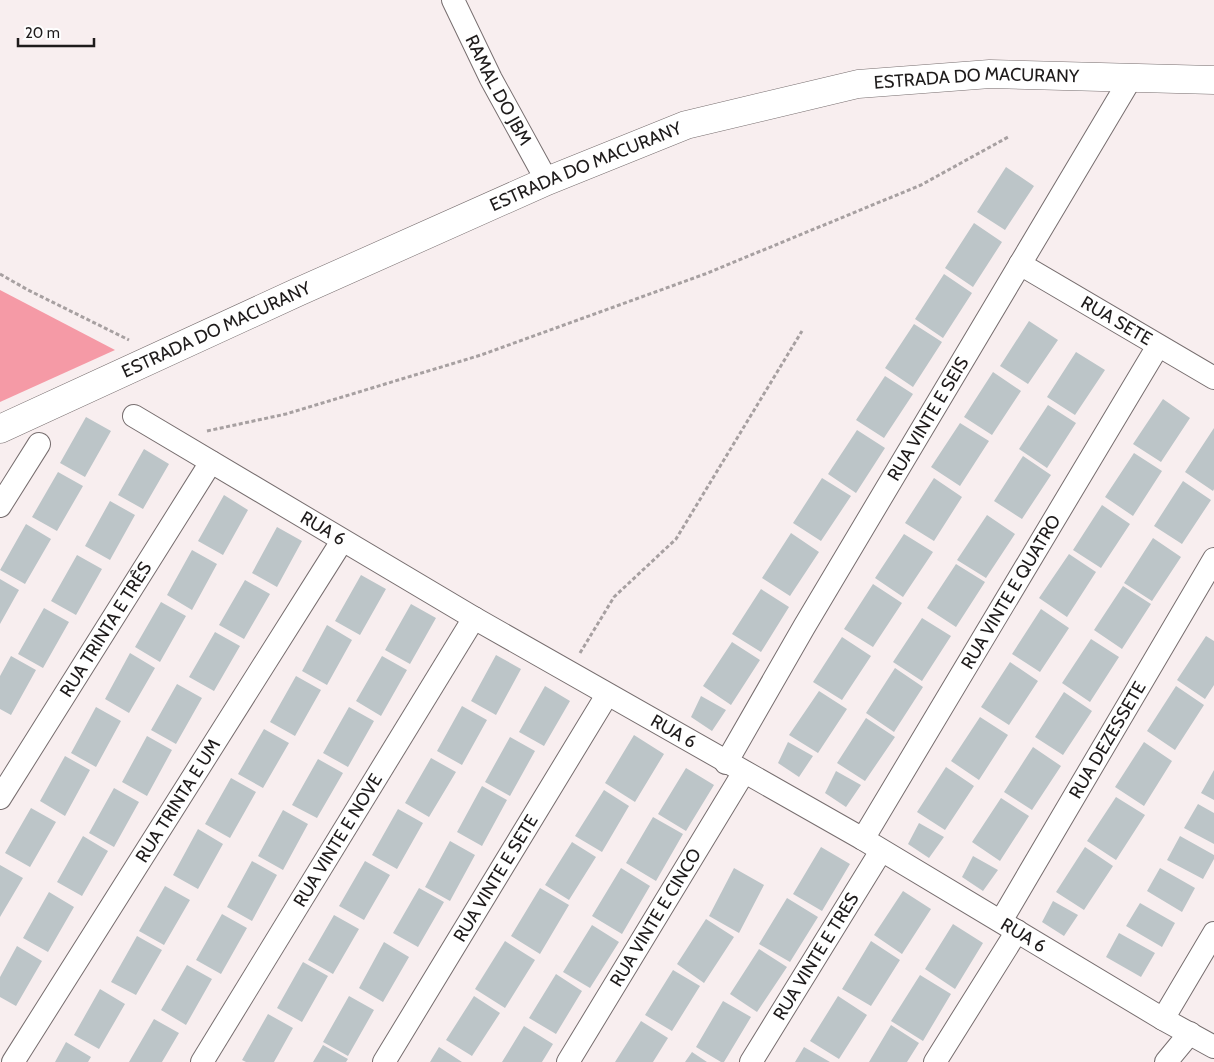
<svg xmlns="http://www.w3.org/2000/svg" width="1214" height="1062" font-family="Cabin,sans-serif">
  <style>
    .forest { fill: #f59aa6 }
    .building { fill: #bcc5c8 }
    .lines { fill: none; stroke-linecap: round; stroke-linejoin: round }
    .minor-casing { stroke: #776e6f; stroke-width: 24 }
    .tertiary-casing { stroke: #776e6f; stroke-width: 29 }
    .path { stroke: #a7a0a1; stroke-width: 3; stroke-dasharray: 4 2.5; stroke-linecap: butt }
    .minor { stroke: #fff; stroke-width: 22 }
    .tertiary { stroke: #fff; stroke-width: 28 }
    .labels { text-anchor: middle; stroke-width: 4; stroke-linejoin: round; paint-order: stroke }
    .street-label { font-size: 18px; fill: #1e1b1b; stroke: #fefefe }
  </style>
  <rect width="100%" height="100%" fill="#f8eeef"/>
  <path class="forest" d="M0,290L115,350L0,402Z"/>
  <path class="building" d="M1006,167L1034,186L1005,230L977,212Z
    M974,223L1002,242L973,287L945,268Z
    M944,274L972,293L943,338L915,319Z
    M1029,321L1058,340L1028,384L1000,366Z
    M914,324L942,342L913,387L885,368Z
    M1076,352L1105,370L1075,415L1047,397Z
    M993,372L1021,391L992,435L964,417Z
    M885,376L913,394L884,438L856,420Z
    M1163,399L1190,418L1161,462L1133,444Z
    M1048,405L1076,423L1047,468L1019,449Z
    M86,417L111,431L85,477L60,463Z
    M960,423L989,441L960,486L931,467Z
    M1214,428V489L1213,491L1185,472Z
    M857,430L885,448L856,493L828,474Z
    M144,449L169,464L143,509L118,495Z
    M1134,453L1162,471L1133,516L1105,497Z
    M1023,456L1051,475L1022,519L994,501Z
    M58,472L83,486L57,531L32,517Z
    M822,478L851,496L821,541L793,523Z
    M934,478L962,497L934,541L905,523Z
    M1183,481L1211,500L1182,544L1154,526Z
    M224,495L248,510L223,555L198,541Z
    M110,501L135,515L110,560L85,546Z
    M1102,505L1130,524L1101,568L1073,550Z
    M987,515L1015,534L986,578L957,560Z
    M26,524L51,539L25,584L0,570Z
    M277,527L302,541L277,587L252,573Z
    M791,533L819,552L790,596L762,578Z
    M904,534L933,552L903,597L875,578Z
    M1153,538L1181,557L1152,601L1124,583Z
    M192,550L217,564L192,610L167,595Z
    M1069,554L1096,572L1067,617L1039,598Z
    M77,555L102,569L76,615L51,601Z
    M956,564L985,582L956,627L927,608Z
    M361,575L386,589L360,635L335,621Z
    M0,579L19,590L0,624Z
    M245,580L270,594L244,639L219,625Z
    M873,584L902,603L873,647L844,629Z
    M1123,586L1151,604L1122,649L1094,630Z
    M761,589L789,607L761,652L732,634Z
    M161,602L186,616L160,662L135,647Z
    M411,604L436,618L410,664L385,650Z
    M44,608L69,622L43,668L18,654Z
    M1041,609L1069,628L1040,672L1012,654Z
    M922,618L951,636L922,681L893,662Z
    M327,625L352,640L327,685L302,671Z
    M215,632L240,646L214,691L189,677Z
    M1206,636L1214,641V685L1205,699L1177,680Z
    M842,637L871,656L842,700L813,682Z
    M1091,639L1119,657L1090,702L1062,683Z
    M732,642L760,660L731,705L703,686Z
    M130,653L155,668L129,713L105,699Z
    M496,655L521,669L496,715L471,701Z
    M11,656L36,670L11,715L0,709V676Z
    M382,656L407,670L381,716L356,701Z
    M1010,662L1038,681L1009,725L981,707Z
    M895,668L923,687L894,732L866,713Z
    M296,676L321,690L295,736L270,722Z
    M177,684L202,698L176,744L151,730Z
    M545,686L570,701L544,746L519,732Z
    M1176,686L1204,705L1175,750L1147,731Z
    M819,691L847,709L818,753L789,735Z
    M1064,692L1092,711L1063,755L1035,737Z
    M701,696L726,710L712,731L691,717Z
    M462,706L487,720L462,765L437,751Z
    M96,707L121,721L96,767L71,753Z
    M349,707L374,721L348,767L323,753Z
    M980,717L1008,735L979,780L951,761Z
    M866,718L895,737L865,781L837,763Z
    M264,729L289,743L263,788L238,774Z
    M634,735L664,754L635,802L605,783Z
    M147,736L172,750L147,796L122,782Z
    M510,737L535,751L510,796L485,782Z
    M788,742L813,756L799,777L778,763Z
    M1144,742L1172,761L1144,806L1115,787Z
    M1033,747L1061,766L1032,810L1004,792Z
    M65,756L90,770L65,816L40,801Z
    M431,758L456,772L429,817L405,803Z
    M318,759L343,773L317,818L292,805Z
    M946,767L974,786L945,830L917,812Z
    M686,768L714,785L686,831L658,814Z
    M1214,770V800L1201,793Z
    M836,771L861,785L846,807L825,793Z
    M231,778L256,792L230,838L205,824Z
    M482,786L507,800L482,846L457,832Z
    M114,788L139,802L114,847L89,833Z
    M604,790L629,806L602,852L575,836Z
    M1116,797L1145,815L1116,860L1087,841Z
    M1001,798L1029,816L1000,861L972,842Z
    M1198,804L1214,813V844L1184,828Z
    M31,808L56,822L30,867L5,853Z
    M398,809L423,823L397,869L372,855Z
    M283,810L308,824L283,870L258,856Z
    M653,817L683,834L656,881L626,863Z
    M919,823L944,837L929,858L908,844Z
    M198,829L223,844L198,889L173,875Z
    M83,836L108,851L82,896L57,882Z
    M1180,836L1214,855V859L1203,879L1167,860Z
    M450,841L475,855L450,901L425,887Z
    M572,842L596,857L569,900L545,885Z
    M821,847L850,864L822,911L793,894Z
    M1085,847L1113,866L1084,910L1056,892Z
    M973,856L998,870L983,891L962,877Z
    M252,861L277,875L252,921L227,907Z
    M365,861L390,875L364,920L339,906Z
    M0,865L23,878L0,917Z
    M621,868L650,886L622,934L592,916Z
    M734,868L764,885L739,933L709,916Z
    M1160,868L1195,888L1182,912L1147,891Z
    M165,886L190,900L164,945L139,931Z
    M419,888L444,902L418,947L393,933Z
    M540,888L569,905L540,954L511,936Z
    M903,891L931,909L902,954L874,935Z
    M49,892L74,907L48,952L23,938Z
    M787,898L818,917L790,962L759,944Z
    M1053,901L1078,915L1064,936L1042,922Z
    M1140,903L1175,923L1162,947L1126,926Z
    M222,914L247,928L221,974L196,960Z
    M334,915L359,929L333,974L308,960Z
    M706,919L734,937L704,983L677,964Z
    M953,924L983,943L955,989L925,969Z
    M592,925L619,942L590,988L563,972Z
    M1119,933L1155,953L1141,977L1106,957Z
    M137,936L162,950L136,995L111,982Z
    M505,941L535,960L505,1008L475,989Z
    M871,941L900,960L871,1006L842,989Z
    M384,942L409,957L383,1002L359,988Z
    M17,946L42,961L16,1006L0,997V977Z
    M759,949L787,967L757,1012L730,994Z
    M303,962L328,976L302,1022L277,1008Z
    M187,965L212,979L186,1025L161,1010Z
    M673,970L700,986L672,1031L645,1015Z
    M556,974L582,991L556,1034L529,1018Z
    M920,975L951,994L923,1041L891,1021Z
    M100,989L125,1004L99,1049L74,1035Z
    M349,996L374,1010L348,1056L323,1042Z
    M474,996L500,1013L472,1056L446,1040Z
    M838,996L867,1015L839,1059L810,1041Z
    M723,1001L751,1017L724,1062H721L696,1047Z
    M268,1014L293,1028L274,1062H246L242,1060Z
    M154,1019L179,1033L162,1062H129Z
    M641,1021L668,1038L653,1062H615Z
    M891,1025L919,1043L907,1062H869Z
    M524,1026L553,1044L542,1062H502Z
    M66,1042L91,1057L88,1062H55Z
    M323,1045L348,1059L346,1062H313Z
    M439,1047L462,1062H430Z
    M804,1047L830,1062H795Z
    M692,1052L707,1062H685Z"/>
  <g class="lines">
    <g class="minor-casing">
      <g id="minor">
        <path id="s1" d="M453,0L491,79L547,181"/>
        <path id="s2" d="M1020,264L1214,378"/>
        <path id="s3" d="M134,416L474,618L863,839L1163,1019L1214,1047"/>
        <path d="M0,506L39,444"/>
        <path id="s4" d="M726,763L804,627L1131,78"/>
        <path id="s5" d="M0,798L211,462"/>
        <path id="s6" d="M863,839L1158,346"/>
        <path id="s7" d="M1001,921L1214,559"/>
        <path d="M1163,1019L1214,933"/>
        <path id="s8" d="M13,1062L342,541"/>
        <path id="s9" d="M202,1062L474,618"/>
        <path id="s10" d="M384,1062L607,695"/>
        <path id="s11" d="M568,1062L744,772"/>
        <path id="s12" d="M751,1062L881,851"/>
        <path d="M935,1062L1017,931"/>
        <path d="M1166,1062L1190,1033"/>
      </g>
    </g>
    <g class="tertiary-casing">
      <g id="tertiary">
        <path id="s13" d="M0,429L298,292L547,181L686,125L858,84L990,74L1214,80"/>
      </g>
    </g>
    <path class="path" d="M0,274L28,290L129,340
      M207,431L286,414L481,355L705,274L921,185L1010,136
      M580,653L614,597L676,539L802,331"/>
    <use href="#minor" class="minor"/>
    <use href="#tertiary" class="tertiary"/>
  </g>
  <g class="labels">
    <g class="street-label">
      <text dy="6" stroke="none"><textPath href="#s13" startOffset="1046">ESTRADA DO MACURANY</textPath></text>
      <text dy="6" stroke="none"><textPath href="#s1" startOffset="101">RAMAL DO JBM</textPath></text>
      <text dy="6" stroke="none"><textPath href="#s13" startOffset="642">ESTRADA DO MACURANY</textPath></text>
      <text dy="6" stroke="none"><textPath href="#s2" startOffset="112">RUA SETE</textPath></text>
      <text dy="6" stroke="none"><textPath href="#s13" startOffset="238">ESTRADA DO MACURANY</textPath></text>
      <text dy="6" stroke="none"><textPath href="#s4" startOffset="399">RUA VINTE E SEIS</textPath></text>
      <text dy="6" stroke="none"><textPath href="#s3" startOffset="220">RUA 6</textPath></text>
      <text dy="6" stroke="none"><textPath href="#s6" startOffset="288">RUA VINTE E QUATRO</textPath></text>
      <text dy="6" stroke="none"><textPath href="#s5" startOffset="199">RUA TRINTA E TRÊS</textPath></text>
      <text dy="6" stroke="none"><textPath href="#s3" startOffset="625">RUA 6</textPath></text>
      <text dy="6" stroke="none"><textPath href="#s7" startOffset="210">RUA DEZESSETE</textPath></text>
      <text dy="6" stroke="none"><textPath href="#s8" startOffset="309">RUA TRINTA E UM</textPath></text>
      <text dy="6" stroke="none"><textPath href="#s9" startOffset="260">RUA VINTE E NOVE</textPath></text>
      <text dy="6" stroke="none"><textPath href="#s10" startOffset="215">RUA VINTE E SETE</textPath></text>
      <text dy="6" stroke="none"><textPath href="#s11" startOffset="169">RUA VINTE E CINCO</textPath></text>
      <text dy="6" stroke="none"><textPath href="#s3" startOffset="1030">RUA 6</textPath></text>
      <text dy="6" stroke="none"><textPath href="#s12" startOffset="124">RUA VINTE E TRES</textPath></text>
    </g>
  </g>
  <path d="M18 38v8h76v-8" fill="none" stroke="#1e1b1b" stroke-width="2.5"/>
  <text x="25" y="38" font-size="15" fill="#1e1b1b" stroke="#fefefe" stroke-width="4" paint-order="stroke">20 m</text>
</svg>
